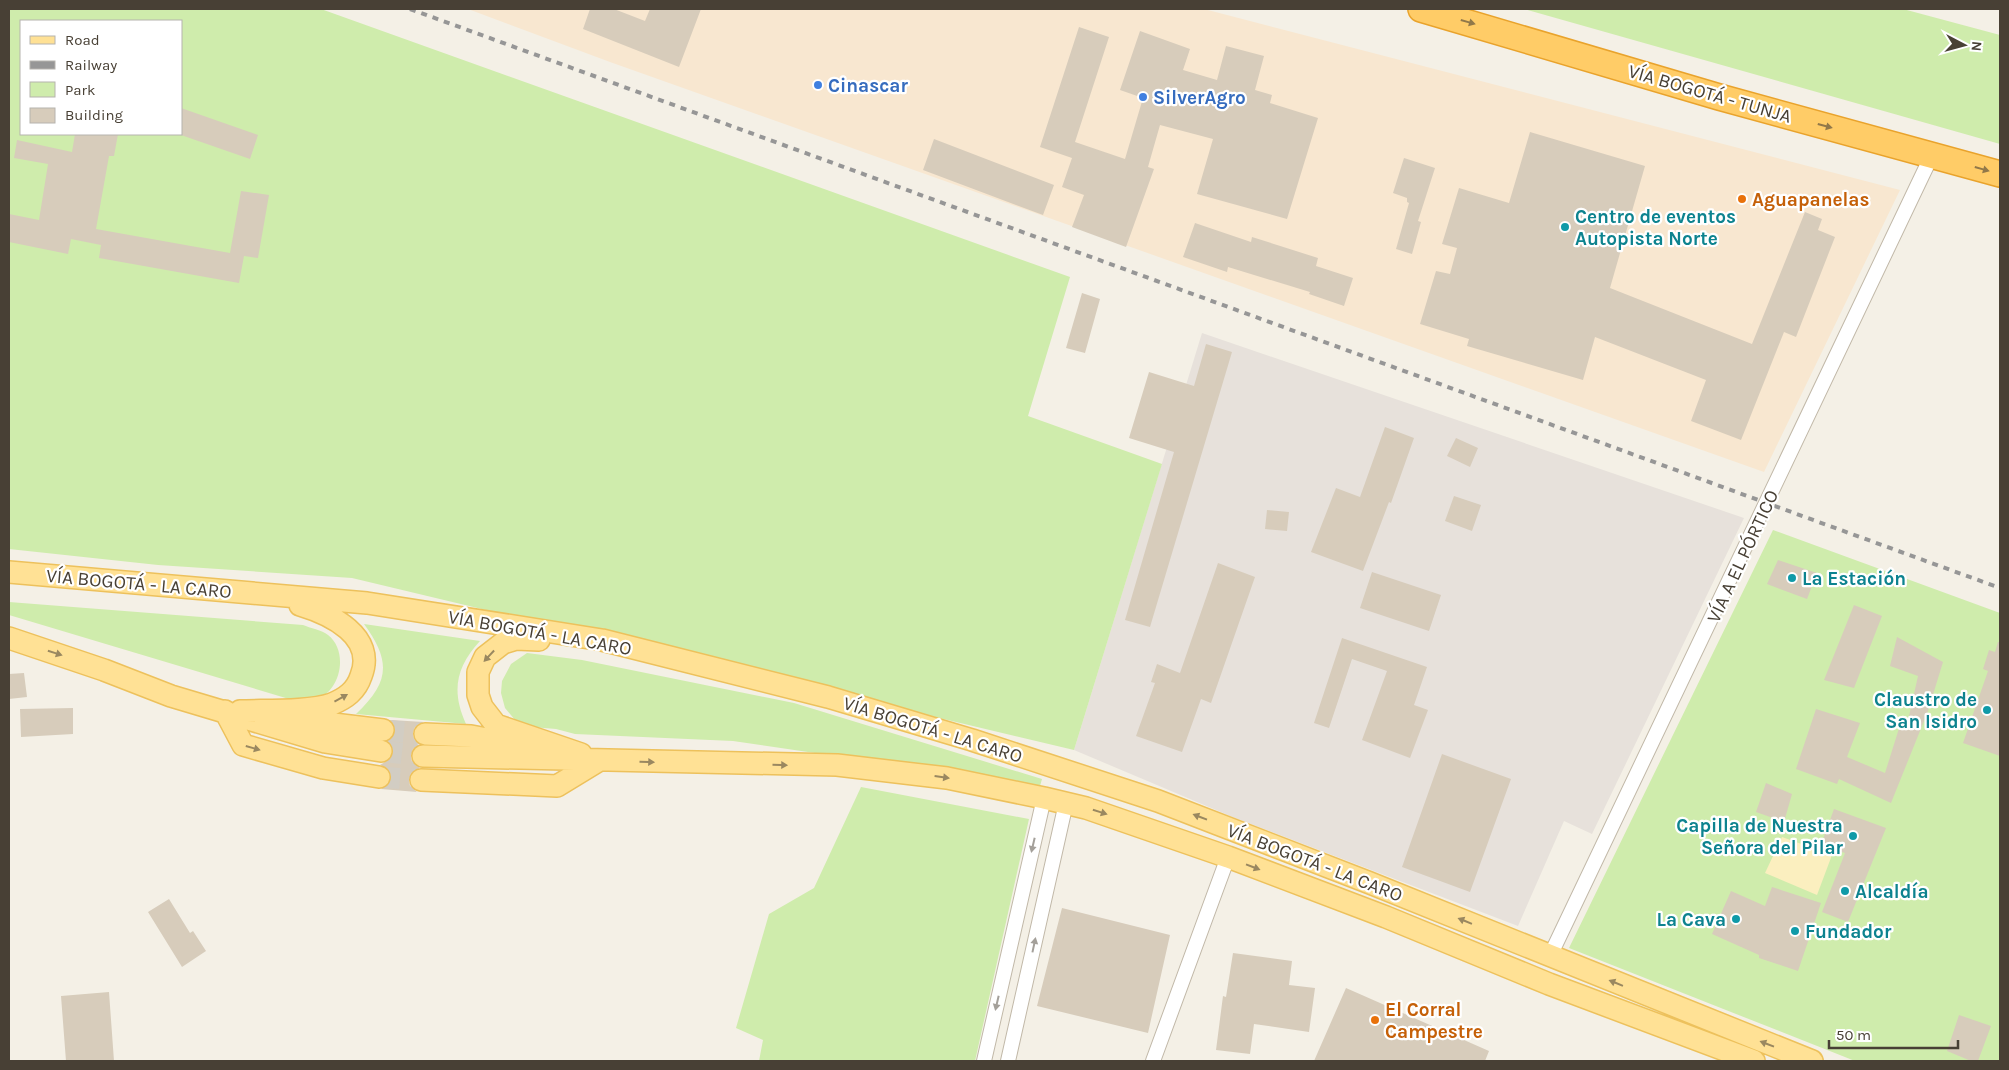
<svg xmlns="http://www.w3.org/2000/svg" width="2009" height="1070" font-family="Karla,sans-serif">
  <style>
    .commercial { fill: #f8e7d0 }
    .industrial { fill: #e7e1db }
    .green { fill: #cfecac; fill-rule: evenodd }
    .sand { fill: #fbefbf }
    .building { fill: #d7ccbb }
    .lines { fill: none; stroke-linecap: round; stroke-linejoin: round }
    .primary-tunnel { stroke: #d2cdc3; stroke-width: 21; stroke-dasharray: 21 11; stroke-linecap: butt }
    .street-casing { stroke: #c1b8a8; stroke-width: 16 }
    .primary-casing { stroke: #edc15c; stroke-width: 24 }
    .highway-casing { stroke: #e9a32c; stroke-width: 28 }
    .street { stroke: #fff; stroke-width: 14 }
    .primary { stroke: #ffe195; stroke-width: 21 }
    .highway { stroke: #ffcc67; stroke-width: 25 }
    .rail { stroke: #969696; stroke-width: 4; stroke-dasharray: 6 6; stroke-linecap: butt }
    .oneway { fill: #917849 }
    .oneway2 { fill: #9a8860 }
    .oneway3 { fill: #a4a09a }
    .shop-dot { fill: #3f7fe0; stroke: #fff; stroke-width: 2 }
    .food-dot { fill: #e8710a; stroke: #fff; stroke-width: 2 }
    .culture-dot { fill: #0f9aa8; stroke: #fff; stroke-width: 2 }
    .labels { text-anchor: middle; stroke-width: 4.5; stroke-linejoin: round; paint-order: stroke }
    .shop-label { font-size: 19px; font-weight: bold; fill: #366cbe; stroke: #fff; text-anchor: start }
    .street-label { font-size: 19px; fill: #484035; stroke: #fff }
    .food-label { font-size: 19px; font-weight: bold; fill: #c56008; stroke: #fff; text-anchor: start }
    .culture-label { font-size: 19px; font-weight: bold; fill: #0d838f; stroke: #fff; text-anchor: start }
  </style>
  <rect width="100%" height="100%" fill="#f4f0e6"/>
  <path class="commercial" d="M468,9H1204L1900,190L1764,472L610,62Z"/>
  <path class="industrial" d="M1202,333L1744,518L1592,834L1564,821L1518,926L1235,818L1074,750Z"/>
  <path class="green" d="M9,9H321L1070,277L1028,416L1162,464L1074,750L352,578L158,565L9,549ZM21,21H181V134H21Z
    M1524,9H1903L2000,35V144Z
    M1773,530L2000,613V1061H1855L1569,948Z
    M9,602L303,625C310,628 322,630 328,635C350,652 340,695 313,700C306,701 297,699 289,699L9,615Z
    M364,624L480,641C456,667 451,691 466,724L356,714C390,682 391,661 364,624Z
    M527,653L582,660L794,703L1042,779L1040,786L733,741L575,734L556,729L520,726L505,708L501,693L502,681L511,664Z
    M861,787L1029,819L975,1061H759L763,1040L736,1028L769,914L814,888Z"/>
  <path class="sand" d="M1782,837L1832,855L1817,895L1765,873Z"/>
  <path class="building" d="M590,9H614L645,21L650,9H701L679,67L583,29Z
    M1079,27L1109,37L1075,142L1125,159L1143,98L1120,90L1140,31L1190,49L1183,70L1217,80L1226,46L1264,56L1255,90L1272,95L1270,103L1318,118L1287,219L1197,194L1213,139L1160,125L1148,167L1154,169L1126,247L1072,227L1084,195L1062,187L1072,158L1040,147Z
    M181,108L258,135L250,159L181,135Z
    M1530,132L1645,166L1610,288L1752,344L1805,212L1822,219L1818,230L1835,237L1796,337L1784,332L1741,440L1691,421L1706,380L1595,337L1583,380L1467,346L1469,339L1420,324L1436,271L1450,274L1457,248L1442,244L1459,188L1509,203Z
    M75,134H118L114,156H109L96,229L230,253L241,191L269,195L258,258L244,256L239,283L99,258L101,245L71,239L68,254L9,242V214L39,220L48,164L14,158L17,140L72,152Z
    M934,139L1054,185L1043,215L923,170Z
    M1404,158L1435,168L1418,221L1421,222L1412,254L1396,249L1409,203L1407,202V198L1393,193Z
    M1195,223L1251,242L1252,237L1318,258L1316,266L1353,278L1344,306L1309,294L1310,292L1228,267L1227,272L1183,257Z
    M1082,293L1100,299L1085,353L1066,348Z
    M1206,344L1232,352L1150,627L1125,620L1174,452L1129,438L1149,372L1194,386Z
    M1385,427L1414,438L1391,503L1389,502L1363,571L1311,552L1336,488L1360,497Z
    M1456,438L1478,448L1470,467L1447,456Z
    M1454,496L1481,505L1472,531L1445,521Z
    M1267,510L1289,512L1287,531L1265,529Z
    M1778,560L1817,573L1807,599L1767,584Z
    M1218,563L1255,577L1211,703L1201,699L1182,752L1136,736L1155,683L1151,682L1157,664L1180,673Z
    M1372,572L1441,595L1429,631L1360,608Z
    M1854,605L1882,616L1854,688L1824,680Z
    M1897,637L1943,662L1928,711L1891,803L1839,779L1837,784L1796,769L1816,709L1860,723L1847,757L1885,773L1901,722L1907,725L1918,676L1890,666Z
    M1342,638L1427,667L1414,705L1428,710L1410,758L1362,740L1387,671L1352,659L1329,728L1314,723Z
    M1998,642H2000V756L1963,743L1988,671L1983,669L1989,650L1995,652Z
    M24,673L27,697L9,699V674Z
    M73,708V734L21,737L20,709Z
    M391,720L424,722L415,727L413,733L414,739L418,745L413,749L411,756L412,762L420,768L411,773L409,780L410,786L417,792L381,789L388,785L391,778L387,768L380,765L390,759L393,753L392,746L389,741L395,731Z
    M1442,754L1511,779L1470,892L1402,867Z
    M1766,783L1792,794L1784,822L1756,812Z
    M1834,809L1886,828L1848,922L1822,912L1845,853L1821,845Z
    M1772,887L1821,903L1798,971L1759,958V955L1712,934L1731,891L1765,906Z
    M169,899L190,933L193,931L206,951L182,967L148,912Z
    M1062,908L1170,935L1148,1033L1037,1006Z
    M1233,953L1292,961L1289,985L1315,988L1309,1032L1254,1024L1250,1054L1216,1050L1223,996L1226,997Z
    M1346,988L1489,1051L1485,1061H1314Z
    M109,992L114,1061H66L61,996Z
    M1959,1015L1991,1026L1978,1061H1971L1947,1051Z"/>
  <g class="lines">
    <path class="primary-tunnel" d="M383,730L425,734
      M381,751L423,756
      M379,777L421,780"/>
    <g class="street-casing">
      <path id="street" d="M1550,956L1932,155
        M984,1061L1044,798
        M1008,1061L1066,803
        M1153,1061L1228,857"/>
    </g>
    <g class="primary-casing">
      <path id="primary" d="M9,572L367,603L602,640L828,697L972,740L1158,801L1370,883L1812,1061
        M9,638L104,670L171,696L325,742L381,751
        M539,640L516,639L503,643L485,657L478,672V695L482,707L496,725L581,754
        M225,711L243,745L323,768L379,777
        M240,711C265,710 309,712 332,704C346,698 356,691 361,676C377,636 330,614 300,605
        M292,719L383,730
        M425,734L471,736L529,747
        M423,756L837,765L947,778L1044,798L1086,808L1228,857L1386,917L1549,984L1754,1061
        M421,780L557,786L598,761"/>
    </g>
    <g class="highway-casing">
      <path id="highway" d="M1421,9L1719,97L2000,174"/>
    </g>
    <use href="#street" class="street"/>
    <use href="#primary" class="primary"/>
    <use href="#highway" class="highway"/>
    <path class="rail" d="M410,9L2000,588"/>
  </g>
  <defs><path id="oneway-solid" d="M-6-.8H1V-3.2L6.5 0L1 3.2V.8H-6Z" transform="scale(1.25)"/></defs>
  <g class="oneway">
    <use href="#oneway-solid" transform="translate(1468 22) rotate(16)"/>
    <use href="#oneway-solid" transform="translate(1825 126) rotate(15)"/>
    <use href="#oneway-solid" transform="translate(1982 169) rotate(16)"/>
  </g>
  <g class="oneway2">
    <use href="#oneway-solid" transform="translate(55 653) rotate(18)"/>
    <use href="#oneway-solid" transform="translate(489 656) rotate(133)"/>
    <use href="#oneway-solid" transform="translate(341 698) rotate(-29)"/>
    <use href="#oneway-solid" transform="translate(253 748) rotate(16)"/>
    <use href="#oneway-solid" transform="translate(647 762) rotate(2)"/>
    <use href="#oneway-solid" transform="translate(780 765) rotate(1)"/>
    <use href="#oneway-solid" transform="translate(942 777) rotate(8)"/>
    <use href="#oneway-solid" transform="translate(1100 812) rotate(18)"/>
    <use href="#oneway-solid" transform="translate(1200 817) rotate(-159)"/>
    <use href="#oneway-solid" transform="translate(1253 867) rotate(21)"/>
    <use href="#oneway-solid" transform="translate(1465 921) rotate(-158)"/>
    <use href="#oneway-solid" transform="translate(1616 983) rotate(-158)"/>
    <use href="#oneway-solid" transform="translate(1767 1044) rotate(-159)"/>
  </g>
  <g class="oneway3">
    <use href="#oneway-solid" transform="translate(1033 845) rotate(103)"/>
    <use href="#oneway-solid" transform="translate(1034 945) rotate(-78)"/>
    <use href="#oneway-solid" transform="translate(997 1003) rotate(103)"/>
  </g>
  <g class="shop-dot">
    <circle cx="818" cy="85" r="5"/>
    <circle cx="1143" cy="97" r="5"/>
  </g>
  <g class="food-dot">
    <circle cx="1742" cy="199" r="5"/>
    <circle cx="1375" cy="1020" r="5"/>
  </g>
  <g class="culture-dot">
    <circle cx="1565" cy="227" r="5"/>
    <circle cx="1792" cy="578" r="5"/>
    <circle cx="1987" cy="710" r="5"/>
    <circle cx="1853" cy="836" r="5"/>
    <circle cx="1845" cy="891" r="5"/>
    <circle cx="1736" cy="919" r="5"/>
    <circle cx="1795" cy="931" r="5"/>
  </g>
  <g class="labels">
    <g class="shop-label">
      <text x="828" y="92">Cinascar</text>
      <text x="1153" y="104">SilverAgro</text>
    </g>
    <g class="street-label">
      <text transform="translate(1710 93) rotate(16)" y="7">VÍA BOGOTÁ - TUNJA</text>
      <text transform="translate(1742 556) rotate(-65)" y="7">VÍA A EL PÓRTICO</text>
      <text transform="translate(139 583) rotate(5)" y="7">VÍA BOGOTÁ - LA CARO</text>
      <text transform="translate(540 632) rotate(10)" y="7">VÍA BOGOTÁ - LA CARO</text>
      <text transform="translate(933 729) rotate(17)" y="7">VÍA BOGOTÁ - LA CARO</text>
      <text transform="translate(1315 862) rotate(21)" y="7">VÍA BOGOTÁ - LA CARO</text>
    </g>
    <g class="food-label">
      <text x="1752" y="206">Aguapanelas</text>
      <text x="1385" y="1016">El Corral<tspan x="1385" dy="22">Campestre</tspan></text>
    </g>
    <g class="culture-label">
      <text x="1575" y="223">Centro de eventos<tspan x="1575" dy="22">Autopista Norte</tspan></text>
      <text x="1802" y="585">La Estación</text>
      <text x="1977" y="706" text-anchor="end">Claustro de<tspan x="1977" dy="22">San Isidro</tspan></text>
      <text x="1843" y="832" text-anchor="end">Capilla de Nuestra<tspan x="1843" dy="22">Señora del Pilar</tspan></text>
      <text x="1855" y="898">Alcaldía</text>
      <text x="1726" y="926" text-anchor="end">La Cava</text>
      <text x="1805" y="938">Fundador</text>
    </g>
  </g>
  <rect width="2009" height="1070" fill="none" stroke="#484035" stroke-width="20"/>
  <rect x="20" y="20" width="162" height="115" fill="#ffffff" stroke="#b6b3ae"/>
  <rect x="30" y="36" width="25" height="8" fill="#ffe195" stroke="#b6b3ae"/>
  <text x="65" y="45" font-size="15" fill="#484035">Road</text>
  <rect x="30" y="61" width="25" height="8" fill="#969696" stroke="#b6b3ae"/>
  <text x="65" y="70" font-size="15" fill="#484035">Railway</text>
  <rect x="30" y="82" width="25" height="15" fill="#cfecac" stroke="#b6b3ae"/>
  <text x="65" y="95" font-size="15" fill="#484035">Park</text>
  <rect x="30" y="108" width="25" height="15" fill="#d7ccbb" stroke="#b6b3ae"/>
  <text x="65" y="120" font-size="15" fill="#484035">Building</text>
  <g transform="translate(1964 45) rotate(96)" stroke="#ffffff" stroke-width="4" paint-order="stroke">
  <path d="M0-4L9 19L0 12L-9 19Z" fill="#484035"/>
  <text y="-8" font-size="14" font-weight="bold" text-anchor="middle" fill="#484035">N</text>
  </g>
  <path d="M1829 1040v8h129v-8" fill="none" stroke="#484035" stroke-width="2.5"/>
  <text x="1836" y="1040" font-size="15" fill="#484035" stroke="#ffffff" stroke-width="4" paint-order="stroke">50 m</text>
</svg>
